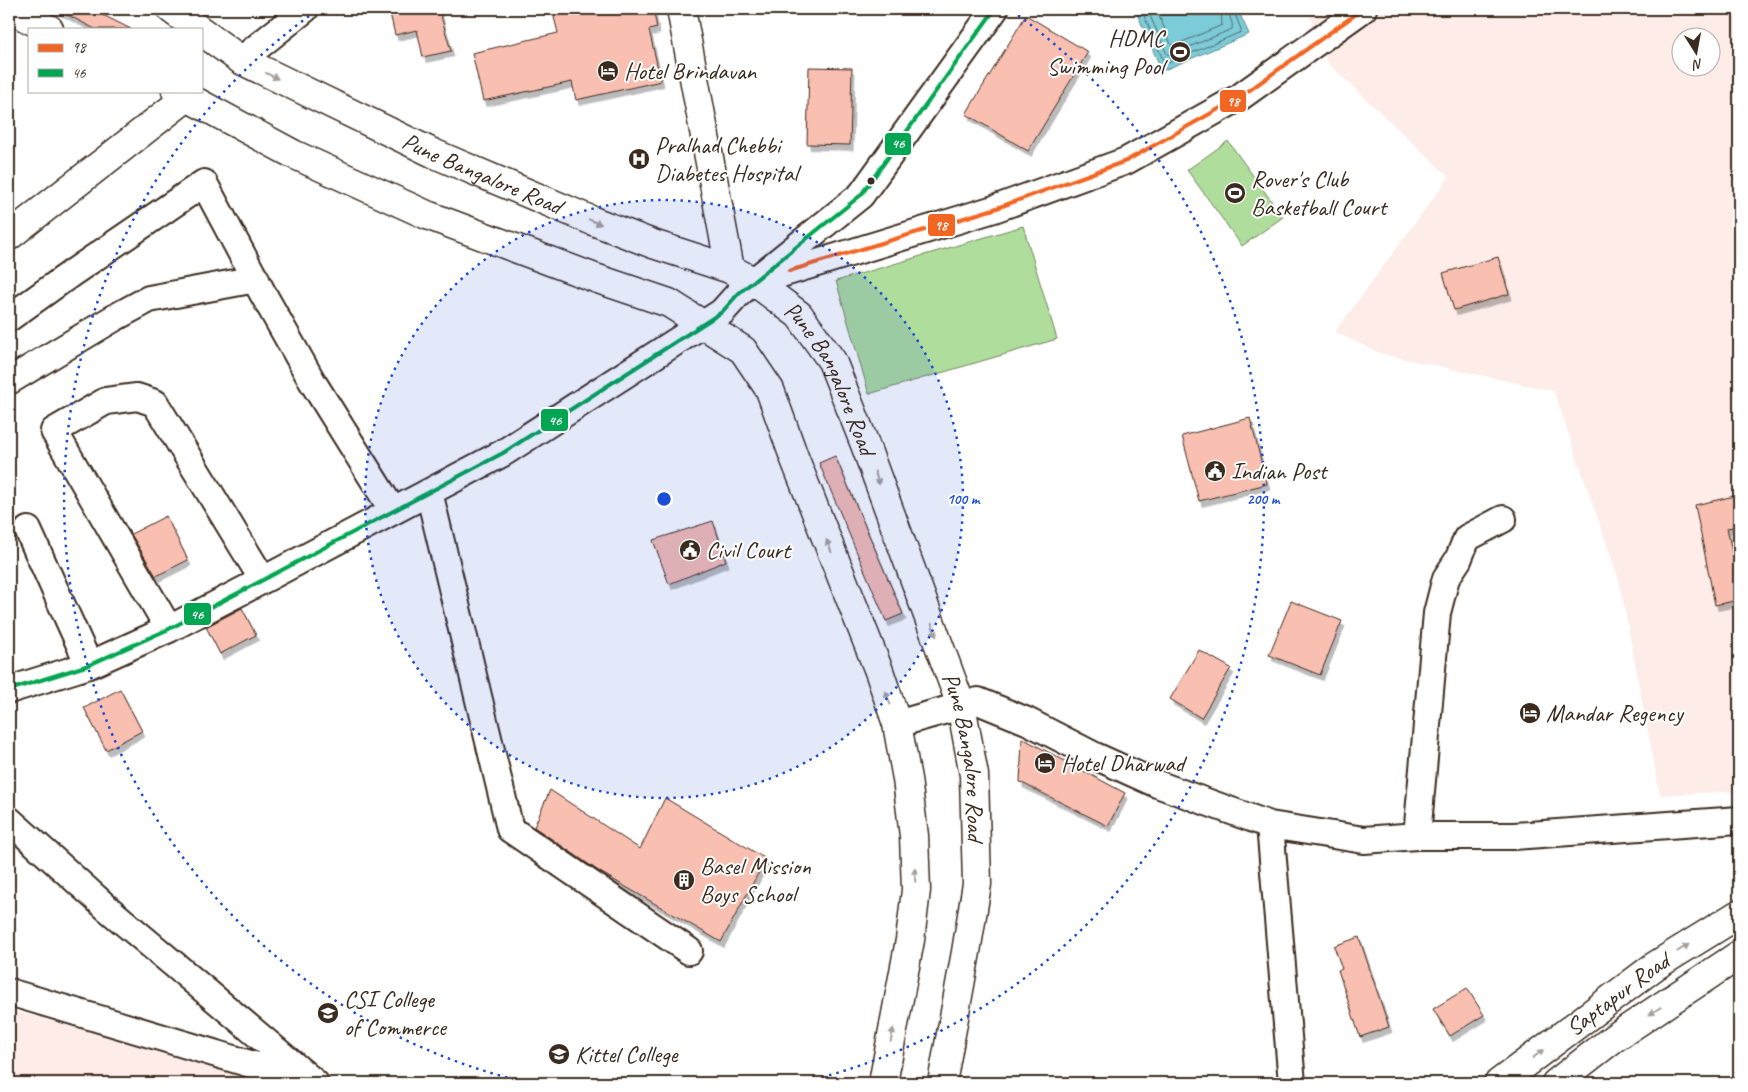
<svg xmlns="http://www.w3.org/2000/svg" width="1748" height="1092" font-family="Caveat,sans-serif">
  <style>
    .built { fill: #fdece8; fill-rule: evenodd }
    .green { fill: #aedd9c; stroke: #74845d }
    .water { fill: #7ccbd8; stroke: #628b8e }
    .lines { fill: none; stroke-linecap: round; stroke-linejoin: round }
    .shore { stroke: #556a68; stroke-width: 1 }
    .building { fill: #f9bfb1; stroke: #3b2a1e; filter: url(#shadow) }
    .minor-casing { stroke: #3b2a1e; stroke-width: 30 }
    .major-casing { stroke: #3b2a1e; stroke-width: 31 }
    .minor { stroke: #fff; stroke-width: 26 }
    .major { stroke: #fff; stroke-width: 28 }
    .bus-1-casing { stroke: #fff; stroke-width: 8 }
    .bus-2-casing { stroke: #fff; stroke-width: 8 }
    .bus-1 { stroke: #f26522; stroke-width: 4 }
    .bus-2 { stroke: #00a651; stroke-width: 4 }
    .oneway { fill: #a79f9a }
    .ring { fill: none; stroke: #1d4ed8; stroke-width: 2.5; stroke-dasharray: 2.5 5 }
    .bus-dot { fill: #3b2a1e; stroke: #fff; stroke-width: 2 }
    .labels { text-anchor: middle; stroke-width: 4; stroke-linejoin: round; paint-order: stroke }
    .poi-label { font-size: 24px; fill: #3b2a1e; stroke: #fff; text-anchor: start }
    .street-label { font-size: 24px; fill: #3b2a1e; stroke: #fff }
    .centre { fill: #1d4ed8; stroke: #fff; stroke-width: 2.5 }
    .ring-label { font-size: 15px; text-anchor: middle; font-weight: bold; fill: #1d4ed8; stroke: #fff; stroke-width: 4; stroke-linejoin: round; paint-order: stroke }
    .line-badge { stroke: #fff; stroke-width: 2 }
    .badge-label { font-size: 14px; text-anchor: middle; font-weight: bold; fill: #fff }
  </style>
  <defs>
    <filter id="shadow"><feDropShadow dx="3" dy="5.5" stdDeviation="0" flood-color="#0004"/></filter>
  </defs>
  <rect width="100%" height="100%" fill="#fff"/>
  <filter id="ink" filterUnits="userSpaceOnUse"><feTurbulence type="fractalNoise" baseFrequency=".02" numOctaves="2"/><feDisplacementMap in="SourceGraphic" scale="10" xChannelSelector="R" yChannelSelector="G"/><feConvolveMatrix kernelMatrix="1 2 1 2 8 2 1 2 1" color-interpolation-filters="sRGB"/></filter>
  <g filter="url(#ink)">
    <path class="built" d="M1307,9H1739V791L1660,795L1619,580L1554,391L1382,354L1335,332L1449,177L1327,62ZM1680,38H1710V68H1680Z
      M9,1010L286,1083H9Z"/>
    <path class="green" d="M1228,141L1283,217L1242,246L1187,170Z
      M1023,226L1057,339L869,394L836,281Z"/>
    <path class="water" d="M1135,9H1247L1239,12L1249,34L1162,71Z"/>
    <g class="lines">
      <path class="shore" d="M1141,9L1164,62L1166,64L1241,32V29L1235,14L1236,9
        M1147,9L1167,54L1170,55L1232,29C1234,22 1227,16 1229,9
        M1156,9L1171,44L1173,46L1222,25L1221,9"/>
    </g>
    <path class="building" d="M56,9H91L131,29H95Z
      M389,9H439L451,51L423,57L417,30L395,35Z
      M552,9H653L657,28L649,30L661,81L576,100L572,82L483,101L472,53L558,33Z
      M1026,15L1088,52L1028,151L966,114Z
      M809,67L852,68L850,145L807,144Z
      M1498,257L1509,294L1454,310L1443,273Z
      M1250,418L1267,484L1199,501L1182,436Z
      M835,456L903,614L886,621L819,463Z
      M1739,495V526L1727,528L1737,575H1739V600L1715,605L1695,505Z
      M166,516L188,560L156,576L131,534Z
      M713,521L726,561L669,584L653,540Z
      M1291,601L1342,621L1320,675L1269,655Z
      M242,608L256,635L220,654L206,627Z
      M1199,650L1231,668L1201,718L1170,699Z
      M120,689L142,731L106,750L84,708Z
      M1022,738L1125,793L1108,826L1020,782Z
      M550,790L640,849L665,798L766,859L721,942L600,872L534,827Z
      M1359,937L1389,1027L1360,1037L1338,970L1342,969L1334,946Z
      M1467,988L1484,1015L1450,1036L1433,1009Z"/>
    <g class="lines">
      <g class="minor-casing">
        <path id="minor" d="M241,60L305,9
          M768,278L994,209L1126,161L1240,97L1363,9
          M9,318L72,273L204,183L262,292L312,381L393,511
          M9,381L114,318L149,299L256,279
          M429,492L510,829L689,951
          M28,530L89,665
          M169,629L54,431L106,401L137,397L155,403L263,580
          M9,690L89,665L169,629L263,580L503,453L722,312L739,293L861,195L995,9
          M897,724L978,701L1027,721L1095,756L1157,784L1270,825L1364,840L1417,836H1514L1739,820
          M9,820L107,908L315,1083
          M1270,825L1292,1083
          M1417,836L1437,613L1446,578L1458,560L1467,538L1503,519
          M9,992L304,1080"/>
      </g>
      <g class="major-casing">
        <g id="major">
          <path d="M9,9L49,29"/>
          <path d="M171,9L198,29"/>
          <path d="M681,9L730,269"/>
          <path id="s1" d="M201,31L241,60L435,154L593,221L653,244L730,269L755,282L799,315L832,361L864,442L961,705L974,775L977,884L966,952L942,1083"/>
          <path d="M176,91L293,154L427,215L595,278L669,303L743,350L770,390L794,457L879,671L897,724L907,779L914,836L916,890L910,940L883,1083"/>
          <path d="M9,236L187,97"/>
          <path id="s2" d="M1499,1083L1655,966L1739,914"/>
          <path d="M1556,1083L1614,1038L1739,955"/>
        </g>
      </g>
      <use href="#minor" class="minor"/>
      <use href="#major" class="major"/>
      <g class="bus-1-casing">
        <path id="bus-1" d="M789,271L994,209L1126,161L1240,97L1363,9"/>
      </g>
      <g class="bus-2-casing">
        <path id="bus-2" d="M9,690L89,665L169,629L263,580L503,453L722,312L739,293L861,195L995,9"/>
      </g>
      <use href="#bus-1" class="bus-1"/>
      <use href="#bus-2" class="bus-2"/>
    </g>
    <defs><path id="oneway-solid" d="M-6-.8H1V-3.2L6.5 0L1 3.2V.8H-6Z" transform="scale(1.25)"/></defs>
    <g class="oneway">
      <use href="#oneway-solid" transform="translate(272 76) rotate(26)"/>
      <use href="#oneway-solid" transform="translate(595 222) rotate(22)"/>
      <use href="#oneway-solid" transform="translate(877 478) rotate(70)"/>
      <use href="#oneway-solid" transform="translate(829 546) rotate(-112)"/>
      <use href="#oneway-solid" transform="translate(934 630) rotate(70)"/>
      <use href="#oneway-solid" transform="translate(888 698) rotate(-109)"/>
      <use href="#oneway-solid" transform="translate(915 875) rotate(-92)"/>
      <use href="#oneway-solid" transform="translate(1683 948) rotate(-32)"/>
      <use href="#oneway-solid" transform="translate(1655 1011) rotate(146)"/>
      <use href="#oneway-solid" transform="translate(892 1035) rotate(-79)"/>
      <use href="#oneway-solid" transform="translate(1538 1054) rotate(-37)"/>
    </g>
  </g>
  <circle cx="664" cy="499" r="299" fill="#1d4ed8" fill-opacity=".12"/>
  <g class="ring">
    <circle cx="664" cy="499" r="299"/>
    <path d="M529 1083A599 599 0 0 1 316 11M1012 11A599 599 0 0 1 799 1083"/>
  </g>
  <defs>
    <g id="stadium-disc" transform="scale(1.125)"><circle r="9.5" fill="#3b2a1e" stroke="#fff"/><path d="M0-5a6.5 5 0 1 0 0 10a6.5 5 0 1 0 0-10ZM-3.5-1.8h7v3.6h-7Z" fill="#fff"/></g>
    <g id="hotel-disc" transform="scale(1.125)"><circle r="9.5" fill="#3b2a1e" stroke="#fff"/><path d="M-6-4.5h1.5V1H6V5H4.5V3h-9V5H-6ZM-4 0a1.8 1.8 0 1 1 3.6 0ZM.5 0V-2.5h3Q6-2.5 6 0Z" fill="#fff"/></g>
    <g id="hospital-disc" transform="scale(1.125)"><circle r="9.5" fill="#3b2a1e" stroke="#fff"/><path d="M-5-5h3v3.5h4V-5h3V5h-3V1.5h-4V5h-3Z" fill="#fff"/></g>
    <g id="civic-disc" transform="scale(1.125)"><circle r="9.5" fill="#3b2a1e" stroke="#fff"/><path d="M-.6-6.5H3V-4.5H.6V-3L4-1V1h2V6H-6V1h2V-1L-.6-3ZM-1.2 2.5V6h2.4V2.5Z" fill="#fff"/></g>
    <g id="building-disc" transform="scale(1.125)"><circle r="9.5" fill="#3b2a1e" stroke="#fff"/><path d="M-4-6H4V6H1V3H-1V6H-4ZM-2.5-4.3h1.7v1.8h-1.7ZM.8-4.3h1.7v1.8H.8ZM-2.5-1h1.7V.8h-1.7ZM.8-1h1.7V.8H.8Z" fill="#fff"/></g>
    <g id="university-disc" transform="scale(1.125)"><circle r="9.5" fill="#3b2a1e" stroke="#fff"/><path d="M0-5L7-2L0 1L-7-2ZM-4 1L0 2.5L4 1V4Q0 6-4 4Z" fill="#fff"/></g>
  </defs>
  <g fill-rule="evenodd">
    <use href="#stadium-disc" x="1180" y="52"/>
    <use href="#hotel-disc" x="608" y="71"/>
    <use href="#hospital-disc" x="639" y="159"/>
    <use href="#stadium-disc" x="1235" y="193"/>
    <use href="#civic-disc" x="1215" y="471"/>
    <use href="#civic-disc" x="690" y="550"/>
    <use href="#hotel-disc" x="1530" y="713"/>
    <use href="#hotel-disc" x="1045" y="763"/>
    <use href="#building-disc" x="684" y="880"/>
    <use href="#university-disc" x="328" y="1013"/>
    <use href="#university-disc" x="559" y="1054"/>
  </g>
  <circle class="bus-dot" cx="871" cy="181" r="4.5"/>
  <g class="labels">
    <g class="poi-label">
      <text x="1164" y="46" text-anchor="end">HDMC<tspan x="1164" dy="28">Swimming Pool</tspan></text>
      <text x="624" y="79">Hotel Brindavan</text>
      <text x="655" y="153">Pralhad Chebbi<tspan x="655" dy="28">Diabetes Hospital</tspan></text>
      <text x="1251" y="187">Rover's Club<tspan x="1251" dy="28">Basketball Court</tspan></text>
      <text x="1231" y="479">Indian Post</text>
      <text x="706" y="558">Civil Court</text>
      <text x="1546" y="721">Mandar Regency</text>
      <text x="1061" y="771">Hotel Dharwad</text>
      <text x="700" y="874">Basel Mission<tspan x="700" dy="28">Boys School</tspan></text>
      <text x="344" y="1007">CSI College<tspan x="344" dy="28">of Commerce</tspan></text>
      <text x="575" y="1062">Kittel College</text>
    </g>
    <g class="street-label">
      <text dy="8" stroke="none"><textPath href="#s1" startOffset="316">Pune Bangalore Road</textPath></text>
      <text dy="8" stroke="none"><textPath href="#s1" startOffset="736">Pune Bangalore Road</textPath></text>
      <text dy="8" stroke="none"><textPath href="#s1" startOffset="1141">Pune Bangalore Road</textPath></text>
      <text dy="8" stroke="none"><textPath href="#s2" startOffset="148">Saptapur Road</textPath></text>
    </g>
  </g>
  <circle cx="664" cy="499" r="8" class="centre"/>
  <g class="ring-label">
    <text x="963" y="504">100 m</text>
    <text x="1263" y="504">200 m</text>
  </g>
  <g class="line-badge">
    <rect x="1219" y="89" width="28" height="24" rx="5" fill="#f26522"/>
    <rect x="884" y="132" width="28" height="24" rx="5" fill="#00a651"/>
    <rect x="927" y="213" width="29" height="24" rx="5" fill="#f26522"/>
    <rect x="540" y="408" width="29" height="24" rx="5" fill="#00a651"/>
    <rect x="183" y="602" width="29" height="24" rx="5" fill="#00a651"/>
  </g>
  <g class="badge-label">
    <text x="1233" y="106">98</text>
    <text x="898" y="148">46</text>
    <text x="941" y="230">98</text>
    <text x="555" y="425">46</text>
    <text x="197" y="619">46</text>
  </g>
  <rect width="1748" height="1092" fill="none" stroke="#fff" stroke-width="30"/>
  <rect x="15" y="15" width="1718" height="1062" fill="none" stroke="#3b2a1e" stroke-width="2" filter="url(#ink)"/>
  <rect x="28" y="28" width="175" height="65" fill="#ffffff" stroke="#b1aaa5"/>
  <rect x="38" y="44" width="25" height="8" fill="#f26522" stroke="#b1aaa5"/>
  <text x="72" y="52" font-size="15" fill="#3b2a1e">98</text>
  <rect x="38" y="69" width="25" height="8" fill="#00a651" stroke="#b1aaa5"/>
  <text x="72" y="78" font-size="15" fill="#3b2a1e">46</text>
  <g transform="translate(1696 52) rotate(169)"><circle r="24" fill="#ffffff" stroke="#b1aaa5"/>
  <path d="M0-4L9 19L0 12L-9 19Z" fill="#3b2a1e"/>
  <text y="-8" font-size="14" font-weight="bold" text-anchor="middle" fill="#3b2a1e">N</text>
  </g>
</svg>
